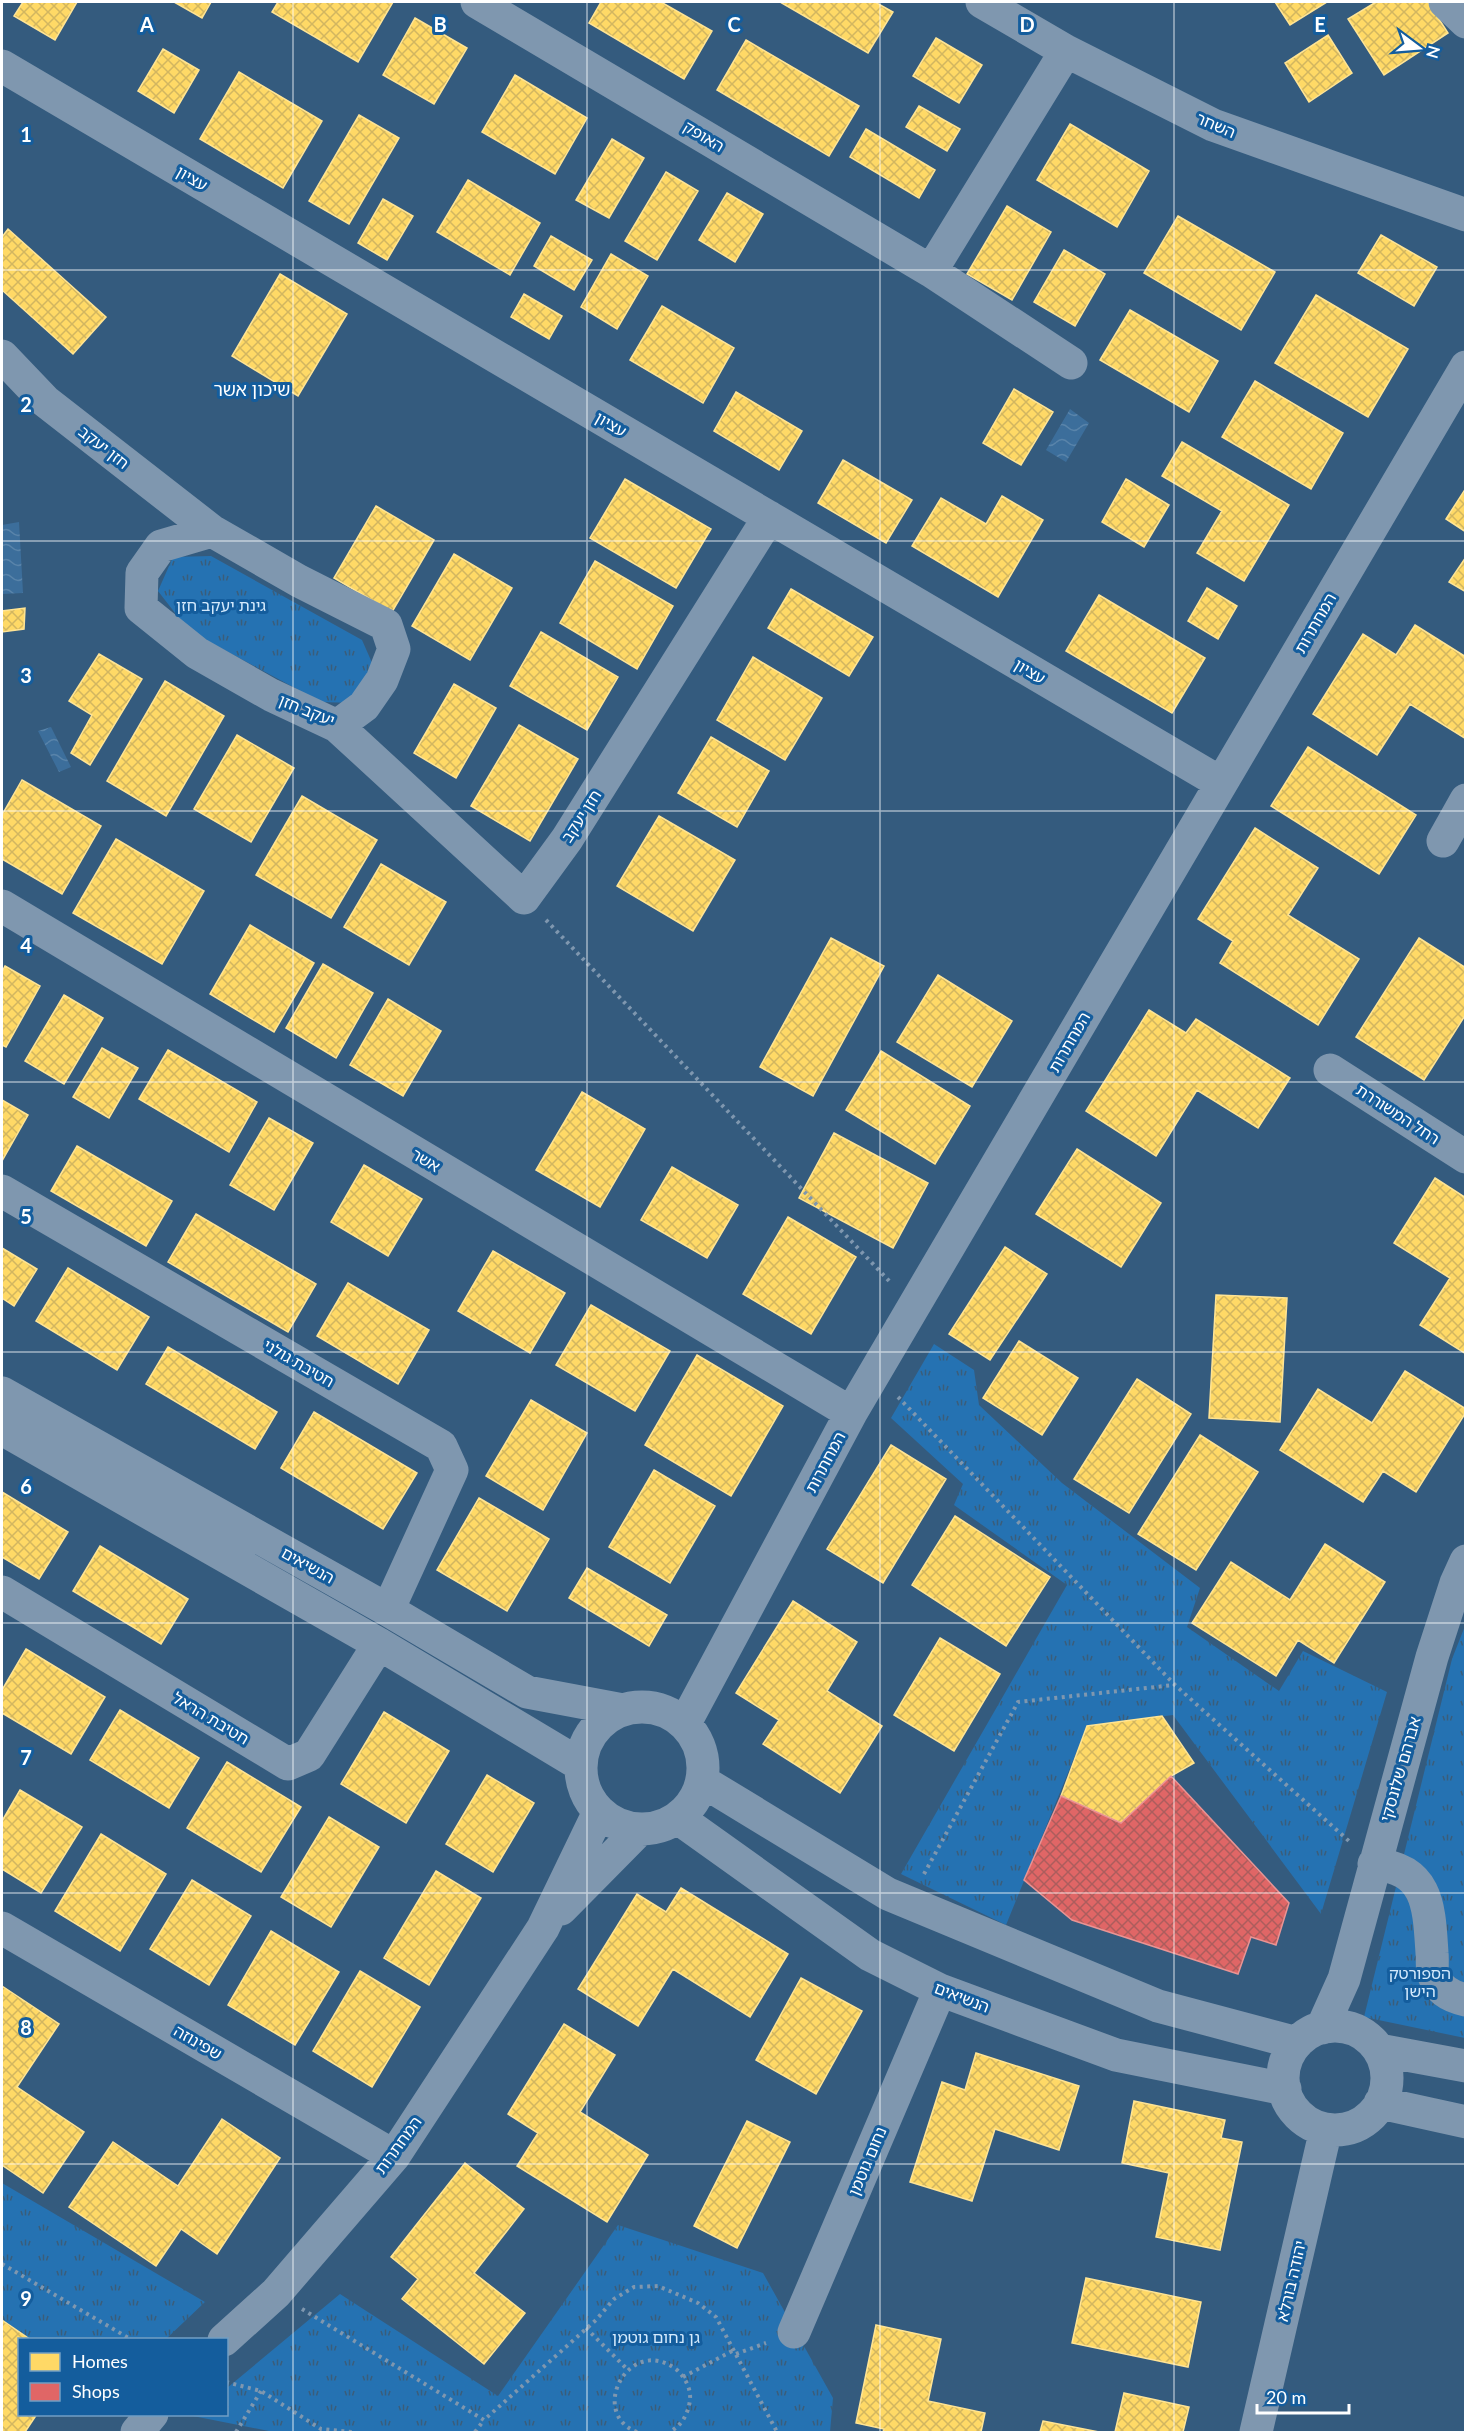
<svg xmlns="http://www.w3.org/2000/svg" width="1467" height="2434" font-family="Lato,'Noto Sans Hebrew',sans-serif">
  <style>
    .park { fill: url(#park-tufts) }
    .water { fill: url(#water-waves) }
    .homes { fill: url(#homes-cross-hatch); stroke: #ffe494; stroke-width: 1.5 }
    .shops { fill: url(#shops-cross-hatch); stroke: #e99494; stroke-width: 1.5 }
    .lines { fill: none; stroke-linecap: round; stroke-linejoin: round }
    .path { stroke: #7f97af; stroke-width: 4; stroke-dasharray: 3 4.5; stroke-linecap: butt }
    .minor { stroke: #7f97af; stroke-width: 33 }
    .grid { fill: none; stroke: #fff; stroke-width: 1.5; stroke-opacity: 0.55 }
    .labels { text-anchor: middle; stroke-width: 6; stroke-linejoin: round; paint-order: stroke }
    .street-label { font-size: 16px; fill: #fff; stroke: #145d9d }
    .park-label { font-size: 16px; fill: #d4eafd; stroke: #145d9d }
    .neighbourhood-label { font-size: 18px; fill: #fff; stroke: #145d9d }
    .grid-label { font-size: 20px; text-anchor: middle; font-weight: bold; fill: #fff; stroke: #145d9d; stroke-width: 6; stroke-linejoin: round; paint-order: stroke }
  </style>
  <defs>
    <pattern id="park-tufts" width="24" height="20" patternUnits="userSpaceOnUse" patternTransform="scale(1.5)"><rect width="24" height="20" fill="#2572b2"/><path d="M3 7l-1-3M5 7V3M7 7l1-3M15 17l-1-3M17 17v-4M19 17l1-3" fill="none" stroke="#3a5d7a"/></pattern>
    <pattern id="water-waves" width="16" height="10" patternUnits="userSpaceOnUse" patternTransform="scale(1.5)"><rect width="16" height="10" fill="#3c6e9b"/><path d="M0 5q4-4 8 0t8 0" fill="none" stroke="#5984aa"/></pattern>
    <pattern id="homes-cross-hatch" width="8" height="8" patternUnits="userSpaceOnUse" patternTransform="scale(1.5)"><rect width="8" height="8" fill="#ffd966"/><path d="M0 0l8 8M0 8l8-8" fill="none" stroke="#d2b660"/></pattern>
    <pattern id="shops-cross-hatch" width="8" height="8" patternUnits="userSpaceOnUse" patternTransform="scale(1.5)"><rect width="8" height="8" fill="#e06666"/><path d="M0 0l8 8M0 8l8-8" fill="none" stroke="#ac5d5d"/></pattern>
  </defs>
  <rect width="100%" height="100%" fill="#345b7e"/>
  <path class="park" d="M211,556L362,640L373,665L355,703L321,702L189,631L158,591L173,557Z
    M934,1344L974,1370L979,1405L1062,1483L1200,1588L1187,1627L1279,1691L1303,1651L1387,1692L1321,1914L1173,1715L1087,1726L1006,1925L901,1874L1067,1585L954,1505L963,1484L891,1418Z
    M1465,1626V2038L1364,2017L1452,1659Z
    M2,2183L205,2302L166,2339H30L2,2320Z
    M618,2225L763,2273L833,2398L830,2432H274L193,2416L226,2414L227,2388L340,2294L498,2396Z"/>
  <path class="water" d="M1070,409L1089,423L1066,462L1046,450Z
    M19,522L23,593L2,594V525Z
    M51,727L71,767L59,772L38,731Z"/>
  <path class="homes" d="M23,2H77L55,40L14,16Z
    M174,2H211L202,18Z
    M278,2H393L358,62L272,12Z
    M601,2H661L712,31L684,79L589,23Z
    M780,2H875L893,12L868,53Z
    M1275,2H1327L1290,25Z
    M1376,2H1428L1448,33L1384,75L1348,19Z
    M415,18L467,48L434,104L383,75Z
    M1328,35L1352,73L1309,102L1285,63Z
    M936,38L982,65L959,103L913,76Z
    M746,40L859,106L829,156L717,90Z
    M163,49L199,70L174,113L138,91Z
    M239,72L322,121L283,188L200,139Z
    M515,75L587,118L555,174L482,132Z
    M919,106L960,129L947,151L906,127Z
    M359,115L399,138L349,224L309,201Z
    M1070,124L1149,171L1117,227L1037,180Z
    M866,129L935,170L919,198L850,157Z
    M612,139L644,158L609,218L576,200Z
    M666,172L698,191L657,260L625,241Z
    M468,180L540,223L510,275L437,232Z
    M727,193L763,214L735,262L699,240Z
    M383,199L413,216L387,260L358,243Z
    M1007,206L1051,232L1012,300L967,274Z
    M1178,216L1275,272L1241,330L1144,273Z
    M8,229L106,317L73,354L2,290V237Z
    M1381,235L1437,267L1414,306L1358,273Z
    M551,236L592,260L574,290L534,266Z
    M1064,250L1105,274L1075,326L1034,302Z
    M611,254L648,276L617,329L581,307Z
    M280,274L347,314L298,396L232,356Z
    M524,294L562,316L549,339L511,317Z
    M1316,295L1408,349L1368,417L1275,363Z
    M662,306L734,348L703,403L630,360Z
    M1130,310L1218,361L1189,412L1100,360Z
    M1255,381L1343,433L1311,489L1222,437Z
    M1014,389L1053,412L1021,465L983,443Z
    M736,392L802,431L779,470L714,431Z
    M1182,442L1289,505L1244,581L1197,553L1222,511L1162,476Z
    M843,460L912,500L886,543L818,503Z
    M625,479L711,529L676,588L590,538Z
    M1126,479L1169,505L1144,547L1102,522Z
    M1466,488V532L1446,519Z
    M1002,496L1043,520L998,597L912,546L941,498L986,524Z
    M376,506L434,540L392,612L334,578Z
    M454,554L512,588L470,660L412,626Z
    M1466,557V592L1449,582Z
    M595,561L673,606L637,669L560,623Z
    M1207,588L1237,606L1218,639L1188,621Z
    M791,589L873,637L849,676L768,628Z
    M1099,595L1205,658L1172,713L1066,651Z
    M25,608L24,629L2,632V611Z
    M1415,625L1466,657V739L1410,704L1377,755L1313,714L1363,634L1396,655Z
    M541,632L618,677L587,730L510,686Z
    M99,654L142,679L90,765L71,753L92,715L69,701Z
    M753,657L822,698L785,760L717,720Z
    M165,681L224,716L166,816L107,781Z
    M454,684L496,708L456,778L414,753Z
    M519,725L578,759L530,841L471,806Z
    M237,735L294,768L251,842L194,809Z
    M711,737L769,771L737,827L678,793Z
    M1308,747L1416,815L1379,874L1271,806Z
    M22,780L101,826L62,894L2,859V815Z
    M302,796L377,840L331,918L256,875Z
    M659,816L735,860L693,931L617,886Z
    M1255,828L1318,868L1288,915L1359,959L1318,1025L1220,963L1233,941L1198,919Z
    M116,839L204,891L162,964L73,913Z
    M381,864L446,902L409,965L344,927Z
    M250,925L314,963L274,1032L210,994Z
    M831,938L884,966L813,1096L760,1067Z
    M1419,938L1466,968V1014L1424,1080L1356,1037Z
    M323,964L373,993L336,1058L286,1028Z
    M5,966L40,986L6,1047L2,1045V972Z
    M938,975L1012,1021L972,1087L897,1042Z
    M64,995L103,1018L64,1084L25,1061Z
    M388,999L441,1031L403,1096L350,1065Z
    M1149,1010L1186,1033L1196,1019L1290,1078L1258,1128L1197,1090L1156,1156L1086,1111Z
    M102,1048L138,1068L109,1118L73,1097Z
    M168,1050L257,1102L229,1152L139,1099Z
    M881,1051L970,1106L935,1164L846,1110Z
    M582,1092L645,1129L600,1207L536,1170Z
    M2,1100L28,1115L2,1161Z
    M269,1118L313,1143L274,1210L230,1185Z
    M834,1133L928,1183L893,1248L799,1198Z
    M77,1146L172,1201L146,1246L51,1191Z
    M1077,1149L1161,1203L1121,1267L1036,1214Z
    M364,1165L422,1199L388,1256L331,1222Z
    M672,1167L738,1205L707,1258L641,1220Z
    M1435,1178L1466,1198V1354L1420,1325L1450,1278L1394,1243Z
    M196,1214L316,1284L288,1332L168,1262Z
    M788,1217L856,1257L811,1334L743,1294Z
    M1005,1247L1047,1274L990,1360L949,1334Z
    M2,1248L37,1269L14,1306L2,1298Z
    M493,1251L565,1293L530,1353L458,1311Z
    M68,1268L149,1317L117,1370L36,1321Z
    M348,1283L429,1330L398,1384L317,1336Z
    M1216,1295L1287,1298L1280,1422L1209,1418Z
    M591,1305L670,1351L635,1411L556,1365Z
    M1019,1341L1078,1378L1042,1435L983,1398Z
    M168,1347L277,1412L255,1449L146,1384Z
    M697,1355L783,1406L731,1496L645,1445Z
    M1405,1371L1466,1409V1412L1416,1492L1383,1471L1363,1502L1280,1450L1318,1389L1372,1423Z
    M1137,1379L1191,1414L1129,1513L1074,1479Z
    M531,1400L587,1433L543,1510L486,1476Z
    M314,1412L417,1473L383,1529L281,1468Z
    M1200,1435L1258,1472L1196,1570L1138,1534Z
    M891,1445L946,1479L883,1583L827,1549Z
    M654,1470L715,1506L670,1583L609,1547Z
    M2,1492L68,1532L39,1579L2,1557Z
    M479,1498L549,1539L507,1611L437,1570Z
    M955,1516L1050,1577L1006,1646L912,1585Z
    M1325,1544L1385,1582L1334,1663L1298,1640L1276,1676L1192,1623L1231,1562L1290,1600Z
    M100,1546L188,1599L161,1644L73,1591Z
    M587,1568L667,1615L649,1646L569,1598Z
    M793,1601L857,1642L827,1691L882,1726L840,1793L763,1744L779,1720L736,1693Z
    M940,1638L1000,1674L954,1751L894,1715Z
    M26,1649L105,1697L71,1754L2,1713V1690Z
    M120,1710L199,1758L169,1808L90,1760Z
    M384,1712L449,1751L406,1823L341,1784Z
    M1162,1716L1194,1763L1171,1776L1121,1823L1061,1796L1087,1726Z
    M227,1762L301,1807L261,1872L187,1828Z
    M487,1775L534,1803L493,1872L446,1844Z
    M20,1790L82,1827L41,1893L2,1869V1821Z
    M329,1817L379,1847L331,1927L281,1897Z
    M101,1834L166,1874L120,1951L55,1911Z
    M436,1871L481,1898L429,1985L384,1958Z
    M192,1880L251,1916L209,1985L150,1949Z
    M681,1888L788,1954L750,2017L673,1969L638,2026L578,1989L637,1894L666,1912Z
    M271,1931L339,1972L295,2045L228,2005Z
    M360,1971L420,2007L372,2087L313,2051Z
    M801,1978L862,2011L816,2094L756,2060Z
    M2,1986L59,2024L17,2087L84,2132L43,2193L2,2165Z
    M564,2024L615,2055L580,2112L648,2155L607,2222L517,2166L538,2133L508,2114Z
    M976,2053L1079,2086L1059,2150L995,2129L972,2201L910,2182L942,2082L965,2090Z
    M1134,2101L1225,2120L1221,2138L1242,2142L1220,2250L1156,2237L1169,2173L1122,2163Z
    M222,2119L280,2158L217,2254L181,2229L156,2266L69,2207L113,2142L178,2186Z
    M747,2121L790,2142L737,2248L694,2226Z
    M465,2163L524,2209L474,2273L525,2313L484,2364L402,2299L418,2279L391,2257Z
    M1086,2278L1201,2302L1188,2367L1072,2343Z
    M2,2320L31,2340H20V2414H37L25,2432H2Z
    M876,2325L941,2339L928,2401L985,2413L981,2432H883L884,2429L856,2423Z
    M1124,2393L1189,2407L1183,2432H1115Z
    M1043,2421L1099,2432H1040Z"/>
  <path class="shops" d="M1171,1776L1289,1903L1276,1945L1251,1937L1238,1974L1072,1920L1024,1880L1061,1796L1121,1823Z"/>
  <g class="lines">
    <path class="path" d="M546,920L892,1284
      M898,1397L1175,1685L1350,1842
      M924,1874L1018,1702L1174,1685
      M2,2264L132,2340
      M302,2309L484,2420L596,2320L614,2299L634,2287L658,2286L698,2303L716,2317L777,2432
      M586,2328L628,2370
      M736,2354L766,2343
      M683,2377L734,2350
      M226,2382L261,2391L321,2429L352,2432
      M236,2432L261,2391
      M475,2432L484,2420
      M637,2432C587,2413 630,2333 677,2370C685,2377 691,2389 690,2399C689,2413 681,2427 669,2432"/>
    <path class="minor" d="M477,2L931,271L1071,363
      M982,2L1066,51L1213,125L1466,215
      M1445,2L1466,22
      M2,66L1221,783
      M931,271L1066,51
      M2,356L45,401L212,531L299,581L386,625L394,649L382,680L364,706L337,726
      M212,531L161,546L142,573L141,608L197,653L271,695L337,726L524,898L567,839L769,517
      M1443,841L1466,800
      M2,906L851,1413
      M1330,1070L1466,1157
      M2,1191L441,1446L452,1470L388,1610
      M2,1393L388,1610L527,1692L623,1710
      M2,1429L379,1644L581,1765
      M2,1592L288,1764L309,1755L379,1644
      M581 1768a61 61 0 1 1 122 0a61 61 0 1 1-122 0Z
      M685,1723L851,1413L1466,367
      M702,1781L888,1894L1158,2006L1297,2043
      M678,1818L870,1955L940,1990L1116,2055L1285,2089
      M1374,1864C1429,1869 1429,1907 1432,1953C1433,1960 1431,1970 1434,1976C1439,1991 1452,1997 1466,2000
      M561,1909L640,1829
      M2,1928L394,2156
      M1283 2078a52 52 0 1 1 104 0a52 52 0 1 1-104 0Z
      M1322,2028L1344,1979L1432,1657L1456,1583L1466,1561
      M1379,2050L1466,2066
      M1380,2103L1466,2122
      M794,2332L940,1990
      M224,2340L276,2293L394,2156L543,1928L599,1812
      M137,2432L152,2414
      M1256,2432L1326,2129"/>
  </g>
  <path class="grid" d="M293,2V2432M587,2V2432M880,2V2432M1174,2V2432M2,270H1466M2,541H1466M2,811H1466M2,1082H1466M2,1352H1466M2,1623H1466M2,1893H1466M2,2164H1466"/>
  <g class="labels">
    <g class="street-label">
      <text transform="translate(1216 125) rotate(23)" y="6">השחר</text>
      <text transform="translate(704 136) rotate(31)" y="6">האופק</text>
      <text transform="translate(192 178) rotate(30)" y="6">עציון</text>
      <text transform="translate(611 424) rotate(30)" y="6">עציון</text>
      <text transform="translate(104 447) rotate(38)" y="6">חזן יעקב</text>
      <text transform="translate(1315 623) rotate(-60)" y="6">המחתרות</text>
      <text transform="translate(1030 671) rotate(31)" y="6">עציון</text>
      <text transform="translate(307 710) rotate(22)" y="6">יעקב חזן</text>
      <text transform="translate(581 816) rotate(-57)" y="6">חזן יעקב</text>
      <text transform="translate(1069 1042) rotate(-60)" y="6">המחתרות</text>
      <text transform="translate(1398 1114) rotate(33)" y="6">רחל המשוררת</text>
      <text transform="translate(426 1160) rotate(31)" y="6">אשר</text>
      <text transform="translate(299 1363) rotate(30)" y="6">חטיבת גולני</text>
      <text transform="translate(825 1462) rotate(-62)" y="6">המחתרות</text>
      <text transform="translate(308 1565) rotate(29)" y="6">הנשיאים</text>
      <text transform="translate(211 1718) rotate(31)" y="6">חטיבת הראל</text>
      <text transform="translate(1400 1769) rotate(-74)" y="6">אברהם שלונסקי</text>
      <text transform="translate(962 1997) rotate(21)" y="6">הנשיאים</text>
      <text transform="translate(198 2042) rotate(30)" y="6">שפינוזה</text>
      <text transform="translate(398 2145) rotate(-54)" y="6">המחתרות</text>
      <text transform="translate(867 2161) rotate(-67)" y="6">נחום גוטמן</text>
      <text transform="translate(1291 2281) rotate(-77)" y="6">יהודה בורלא</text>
    </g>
    <g class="park-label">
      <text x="221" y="611">גינת יעקב חזן</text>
      <text x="1420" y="1979">הספורטק<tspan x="1420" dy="18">הישן</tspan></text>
      <text x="656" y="2343">גן נחום גוטמן</text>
    </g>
    <g class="neighbourhood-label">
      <text x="252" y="396">שיכון אשר</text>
    </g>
  </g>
  <g class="grid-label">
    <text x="147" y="32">A</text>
    <text x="440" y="32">B</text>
    <text x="734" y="32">C</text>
    <text x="1027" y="32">D</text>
    <text x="1320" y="32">E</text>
    <text x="26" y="142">1</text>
    <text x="26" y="412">2</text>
    <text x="26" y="683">3</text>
    <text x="26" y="953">4</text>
    <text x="26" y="1224">5</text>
    <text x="26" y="1494">6</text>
    <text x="26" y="1765">7</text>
    <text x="26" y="2035">8</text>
    <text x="26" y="2306">9</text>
  </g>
  <rect width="1467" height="2434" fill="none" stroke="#ffffff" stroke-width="6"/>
  <rect x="18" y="2338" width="210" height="78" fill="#145d9d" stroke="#729ec4" stroke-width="1.5"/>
  <rect x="30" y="2353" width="30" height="18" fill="#ffd966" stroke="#729ec4" stroke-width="1.5"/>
  <text x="72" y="2368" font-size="18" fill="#ffffff">Homes</text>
  <rect x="30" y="2383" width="30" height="18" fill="#e06666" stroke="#729ec4" stroke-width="1.5"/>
  <text x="72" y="2398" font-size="18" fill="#ffffff">Shops</text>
  <g transform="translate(1419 48) rotate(106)" stroke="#145d9d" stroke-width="4.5" paint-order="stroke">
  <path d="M0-4.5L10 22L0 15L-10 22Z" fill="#ffffff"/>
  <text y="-9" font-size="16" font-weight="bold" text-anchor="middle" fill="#ffffff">N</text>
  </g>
  <path d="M1257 2404v9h92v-9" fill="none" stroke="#ffffff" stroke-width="3"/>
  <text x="1266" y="2404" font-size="18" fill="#ffffff" stroke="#145d9d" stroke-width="4.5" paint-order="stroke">20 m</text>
</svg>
